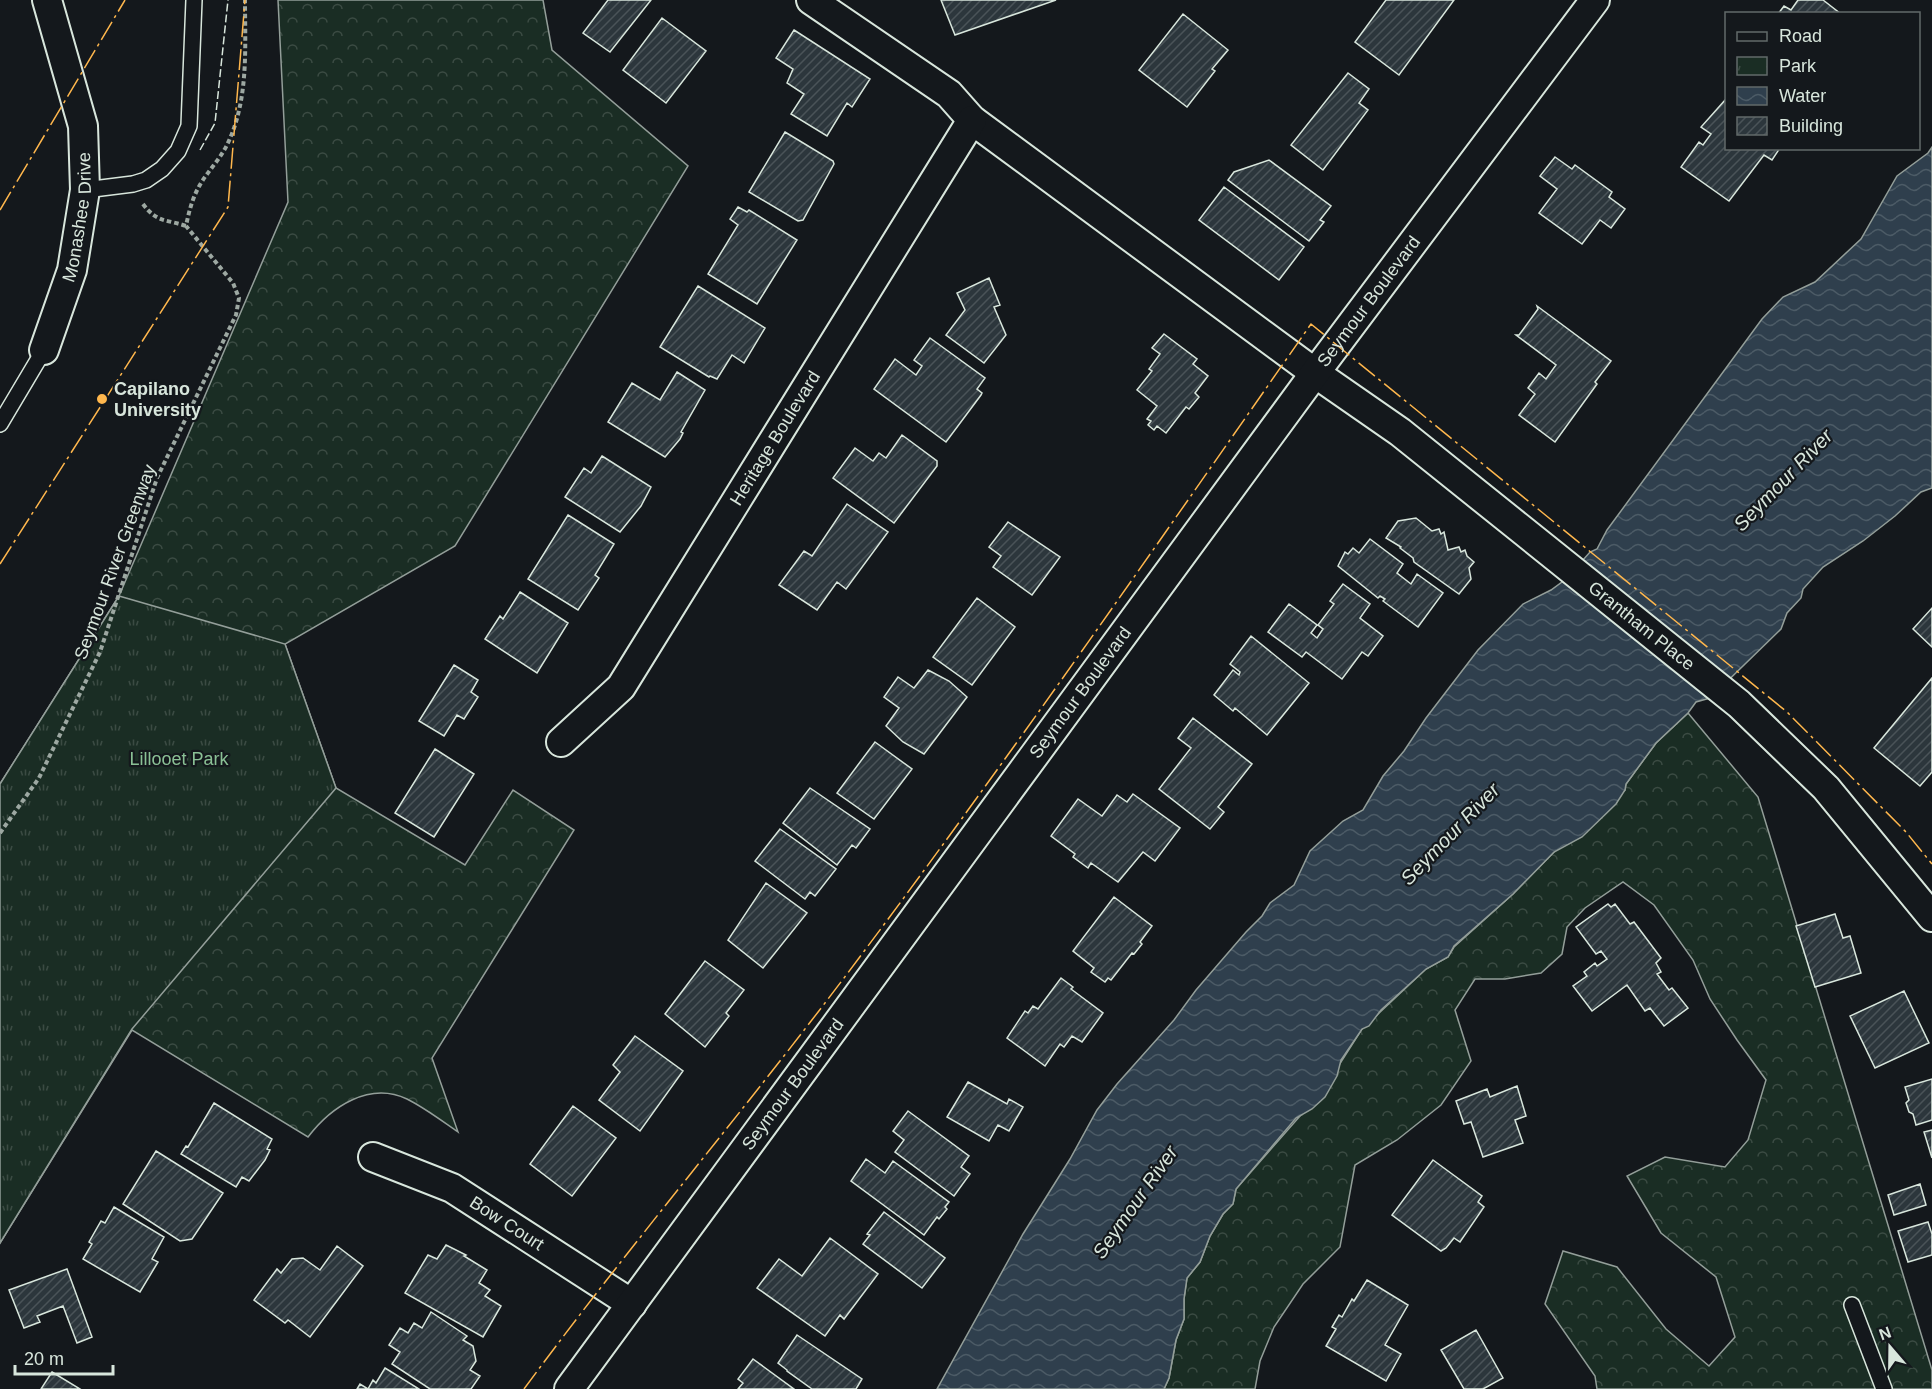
<svg xmlns="http://www.w3.org/2000/svg" width="1932" height="1389" font-family="Arial,sans-serif">
  <style>
    .forest { fill: url(#forest-crowns); stroke: #939e99; stroke-width: 1.5 }
    .park { fill: url(#park-tufts); stroke: #939e99; stroke-width: 1.5 }
    .water { fill: url(#water-waves); stroke: #939e99; stroke-width: 1.5 }
    .building { fill: url(#building-hatch); stroke: #d8e6dc; stroke-width: 1.5 }
    .lines { fill: none; stroke-linecap: round; stroke-linejoin: round }
    .lane-casing { stroke: #d8e6dc; stroke-width: 18 }
    .street-casing { stroke: #d8e6dc; stroke-width: 32 }
    .path { stroke: #9da8a2; stroke-width: 4; stroke-dasharray: 4.5 3; stroke-linecap: butt }
    .lane { stroke: #14181c; stroke-width: 15 }
    .street { stroke: #14181c; stroke-width: 28 }
    .fence { stroke: #d8e6dc; stroke-width: 1.5; stroke-dasharray: 8 3; stroke-linecap: butt }
    .power { stroke: #ffb74d; stroke-width: 1.5; stroke-dasharray: 21 4.5 3 4.5; stroke-linecap: butt }
    .poi-dot { fill: #ffb74d; stroke: #14181c; stroke-width: 2 }
    .labels { text-anchor: middle; stroke-width: 4.5; stroke-linejoin: round; paint-order: stroke }
    .street-label { font-size: 18px; fill: #d8e6dc; stroke: #14181c }
    .poi-label { font-size: 18px; font-weight: bold; fill: #d8e6dc; stroke: #14181c; text-anchor: start }
    .park-label { font-size: 18px; fill: #8ac095; stroke: #14181c }
    .water-label { font-size: 20px; font-style: italic; fill: #d8e6dc; stroke: #14181c }
  </style>
  <defs>
    <pattern id="forest-crowns" width="20" height="18" patternUnits="userSpaceOnUse" patternTransform="scale(1.5)"><rect width="20" height="18" fill="#1a2d24"/><path d="M2 6a3 3 0 1 1 6 0M12 15a3 3 0 1 1 6 0" fill="none" stroke="#3b4b43"/></pattern>
    <pattern id="park-tufts" width="24" height="20" patternUnits="userSpaceOnUse" patternTransform="scale(1.5)"><rect width="24" height="20" fill="#1a2d24"/><path d="M3 7l-1-3M5 7V3M7 7l1-3M15 17l-1-3M17 17v-4M19 17l1-3" fill="none" stroke="#3b4b43"/></pattern>
    <pattern id="water-waves" width="16" height="10" patternUnits="userSpaceOnUse" patternTransform="scale(1.5)"><rect width="16" height="10" fill="#2f3f4d"/><path d="M0 5q4-4 8 0t8 0" fill="none" stroke="#4c5b66"/></pattern>
    <pattern id="building-hatch" width="6" height="6" patternUnits="userSpaceOnUse" patternTransform="scale(1.5)"><rect width="6" height="6" fill="#2c363c"/><path d="M-1 1l2-2M0 6l6-6M5 7l2-2" fill="none" stroke="#4a5358"/></pattern>
  </defs>
  <rect width="100%" height="100%" fill="#14181c"/>
  <path class="forest" d="M278,0H543L552,50L688,166L455,546L285,644L336,788L465,865L513,790L574,830L432,1058L458,1132C442,1121 425,1108 407,1099C369,1081 331,1107 308,1137L132,1030L0,1243V784L119,596L288,202Z
    M1688,713L1758,797L1932,1370V1389H1597L1595,1376L1545,1304L1563,1251L1617,1267L1666,1329L1709,1366L1735,1337L1716,1277L1661,1233L1627,1176L1665,1157L1725,1167L1748,1140L1766,1080L1737,1040L1710,999L1693,960L1654,905L1623,882L1585,908L1567,927L1562,954L1541,973L1505,979H1475L1455,1010L1471,1061L1441,1105L1397,1140L1355,1165L1340,1247L1303,1284L1274,1327L1260,1361L1255,1389H1164L1169,1378L1176,1340L1184,1319V1299L1187,1278L1200,1262L1210,1236L1223,1214L1233,1204L1236,1189L1300,1116L1339,1065L1362,1029L1426,969L1448,957L1454,947L1513,894L1554,852L1625,790L1626,784L1656,743Z"/>
  <path class="park" d="M119,596L285,644L336,788L132,1029L0,1243V784Z"/>
  <path class="water" d="M1932,147V488L1921,492L1895,516L1863,541L1823,567L1803,589L1801,598L1787,613L1781,629L1710,698L1696,702L1688,713L1656,743L1626,784L1625,790L1616,804L1582,837L1554,852L1513,894L1454,946L1448,957L1426,969L1381,1010L1369,1026L1362,1029L1341,1060L1337,1076L1325,1097L1312,1109L1296,1118L1236,1189L1233,1204L1223,1214L1210,1236L1200,1262L1187,1278L1184,1299V1319L1176,1340L1169,1378L1164,1389H937L1023,1234L1070,1159L1097,1110L1117,1084L1174,1020L1196,990L1246,932L1262,916L1270,903L1294,885L1310,851L1343,821L1363,810L1383,776L1404,751L1426,718L1478,650L1523,604L1551,590L1566,579L1590,552L1597,549L1607,530L1762,319L1783,297L1815,282L1861,239L1897,176L1928,153Z"/>
  <path class="building" d="M608,0H651L610,52L583,33Z
    M941,0H1056L955,35Z
    M1386,0H1454L1399,75L1355,42Z
    M1798,0H1823L1841,14H1778L1784,6L1791,10Z
    M1183,14L1228,50L1212,69L1215,71L1187,107L1139,70Z
    M662,18L706,51L666,103L623,70Z
    M794,30L870,79L852,107L847,103L827,136L791,114L804,94L787,83L793,69L776,58Z
    M1348,73L1369,89L1359,103L1368,110L1323,170L1291,145Z
    M1726,99V148H1780L1772,160L1764,155L1729,201L1681,167L1699,142L1703,145L1711,134L1701,127Z
    M785,132L833,161L834,164L803,220L798,221L749,192Z
    M1555,157L1572,169L1575,165L1612,192L1609,197L1625,209L1611,228L1600,220L1582,244L1539,213L1557,189L1540,176Z
    M1269,160L1331,206L1320,220L1324,222L1309,241L1228,180L1234,172Z
    M1224,187L1304,247L1279,280L1199,220Z
    M738,207L747,212L749,210L797,240L757,304L708,274L738,225L730,219Z
    M989,278L1000,305L994,307L1006,335L984,363L946,335L965,310L957,293Z
    M698,286L765,328L744,363L732,355L717,379L710,376L709,377L660,347Z
    M1537,306L1611,361L1595,382L1597,384L1555,442L1519,415L1535,394L1528,388L1539,373L1546,379L1556,365L1516,335H1519L1538,309Z
    M1164,334L1197,359L1193,364L1208,376L1195,393L1199,397L1189,409L1186,407L1166,433L1157,426L1154,430L1148,425L1151,421L1147,419L1157,406L1137,390L1152,371L1149,369L1160,354L1152,348Z
    M930,338L985,378L977,389L982,393L981,395L946,442L874,389L895,359L916,375L922,366L914,360Z
    M677,372L705,390L681,432L683,433L680,439L665,457L608,422L632,383L660,400Z
    M902,435L937,461V466L894,523L833,478L855,448L873,461L879,453L886,458Z
    M602,456L651,487L641,506L620,532L565,497L584,468L591,473Z
    M847,504L888,532L846,589L837,582L817,610L779,585L804,551L812,556Z
    M568,515L614,544L595,575L599,578L578,610L528,579Z
    M1416,518L1432,531L1439,529L1441,534L1444,532L1448,550L1459,547L1461,552L1465,550L1467,556L1474,562L1469,568L1471,579L1459,594L1414,562L1413,558L1400,548L1401,547L1386,538L1398,521Z
    M1008,522L1060,557L1032,595L993,567L1001,556L989,547Z
    M1370,539L1403,564L1397,573L1411,584L1417,574L1443,593L1418,627L1383,601L1385,599L1380,596L1378,598L1338,566L1345,552L1348,554L1353,548L1359,553Z
    M1343,584L1370,604L1360,618L1383,636L1368,656L1362,652L1342,679L1306,652L1302,657L1268,632L1289,604L1317,625L1311,633L1317,638L1323,629L1318,625L1334,604L1330,601Z
    M520,592L568,623L537,673L485,639L500,616L503,619Z
    M977,598L1015,627L972,685L933,657Z
    M1932,608V647L1913,629Z
    M1251,636L1309,683L1267,735L1235,708L1233,711L1214,695L1233,670L1239,675L1240,672L1230,664Z
    M454,665L478,680L471,692L478,697L464,719L457,715L444,736L419,721Z
    M928,670L949,681L967,697L924,754L903,742L886,726L899,708L884,697L898,677L914,688Z
    M1932,678V772L1920,786L1874,748Z
    M1193,718L1252,764L1218,807L1224,812L1210,829L1159,789L1191,748L1178,738Z
    M875,742L912,769L874,819L837,793Z
    M435,749L474,774L434,837L395,813Z
    M810,788L870,829L856,848L852,845L837,865L783,823Z
    M1133,794L1180,828L1155,861L1143,852L1118,882L1091,863L1088,868L1073,857L1075,854L1051,836L1078,799L1102,816L1117,795L1127,802Z
    M780,829L836,869L815,896L810,892L805,899L755,861Z
    M766,883L807,913L763,968L728,940Z
    M1114,897L1152,926L1140,942L1142,944L1134,954L1132,953L1111,980L1108,978L1105,982L1091,972L1094,968L1073,951Z
    M1608,904L1611,907L1615,904L1630,924L1634,922L1661,958L1656,963L1661,972L1657,974L1669,990L1672,988L1688,1008L1664,1026L1650,1008L1645,1011L1627,985L1592,1011L1573,986L1587,976L1584,972L1595,963L1597,966L1607,959L1601,951L1596,954L1576,927Z
    M1835,914L1843,938L1850,936L1861,973L1815,987L1796,926Z
    M705,961L744,990L726,1013L729,1016L705,1047L665,1014Z
    M1061,978L1073,987L1071,989L1103,1013L1082,1042L1072,1036L1064,1047L1060,1044L1045,1066L1007,1038L1025,1011L1028,1013L1033,1006L1038,1009Z
    M1904,991L1929,1043L1875,1068L1850,1016Z
    M635,1036L683,1071L640,1131L599,1100L620,1072L613,1065Z
    M1932,1079V1120L1916,1125L1913,1114L1909,1112L1906,1103L1909,1100L1905,1087Z
    M968,1082L1007,1104L1009,1099L1023,1107L1009,1131L998,1125L989,1141L947,1117Z
    M1517,1086L1526,1116L1515,1120L1523,1143L1483,1157L1471,1122L1464,1124L1456,1101L1487,1089L1490,1097Z
    M214,1103L272,1139L267,1149L270,1150L265,1160L249,1181L242,1177L236,1187L181,1154L186,1146L188,1147Z
    M573,1106L616,1138L572,1196L530,1164Z
    M908,1111L969,1156L961,1167L970,1174L954,1196L895,1152L904,1140L893,1131Z
    M1932,1130V1158L1924,1132Z
    M156,1151L223,1193L192,1239L180,1241L123,1204Z
    M866,1159L885,1173L893,1161L949,1202L945,1207L947,1209L939,1219L937,1217L924,1235L851,1181Z
    M1433,1160L1482,1196L1478,1202L1484,1207L1460,1242L1454,1238L1446,1248L1441,1251L1392,1215Z
    M1920,1184L1926,1205L1894,1215L1888,1195Z
    M114,1207L164,1237L152,1259L158,1262L140,1292L83,1259L92,1244L89,1242L101,1221L105,1223Z
    M884,1212L945,1258L922,1288L863,1244L870,1235L867,1234Z
    M1928,1222L1932,1234V1255L1908,1262L1898,1231Z
    M830,1238L878,1274L844,1319L840,1315L825,1336L757,1288L779,1259L802,1276Z
    M446,1245L466,1255L464,1256L487,1270L479,1283L490,1290L485,1296L501,1306L483,1337L405,1293L428,1255L437,1259Z
    M337,1246L363,1266L310,1337L288,1320L285,1323L254,1300L277,1269L281,1273L292,1259L303,1258L320,1270Z
    M67,1269L92,1337L77,1343L63,1306L37,1316L40,1322L24,1328L9,1290Z
    M1367,1280L1408,1305L1385,1345L1401,1354L1386,1381L1326,1346L1336,1329L1332,1327L1339,1315L1342,1317L1352,1299L1354,1301Z
    M431,1312L467,1336L463,1340L473,1346L476,1361L470,1370L480,1376L471,1389H430L392,1364L400,1352L389,1345L400,1328L408,1333L414,1323L422,1328Z
    M1476,1330L1503,1378L1483,1389H1464L1441,1350Z
    M797,1335L862,1379L856,1389H812L787,1371V1370L778,1363Z
    M753,1359L794,1389H738L743,1383L738,1379Z
    M385,1368L419,1389H357L360,1384L368,1389L373,1380L376,1383Z
    M52,1372L80,1389H41Z"/>
  <g class="lines">
    <g class="lane-casing">
      <path id="lane" d="M85,190L133,184L146,180L162,169L178,151L189,126L194,0
        M0,424L44,350
        M1852,1305L1884,1389"/>
    </g>
    <g class="street-casing">
      <g id="street">
        <path id="s1" d="M811,0L949,94L972,120L1315,373L1400,432L1739,704L1826,788L1932,917"/>
        <path id="s2" d="M44,350L72,270L85,190L83,126L47,0"/>
        <path id="s3" d="M561,742L621,687L972,120"/>
        <path id="s4" d="M373,1157L452,1188L632,1304"/>
        <path id="s5" d="M569,1389L1315,373L1595,0"/>
      </g>
    </g>
    <path class="path" d="M143,204C157,223 166,219 186,226
      M0,833L39,778L100,652L157,478L236,315L239,298L233,283L186,226C189,211 193,196 201,183C209,170 220,159 227,145C249,100 245,48 245,0"/>
    <use href="#lane" class="lane"/>
    <use href="#street" class="street"/>
    <path class="fence" d="M200,150L215,123L228,0"/>
    <path class="power" d="M0,210L125,0
      M0,564L228,207L245,0
      M524,1389C632,1242 750,1104 859,958C1015,750 1162,537 1311,324L1787,712L1906,832L1932,864"/>
  </g>
  <circle class="poi-dot" cx="102" cy="399" r="6"/>
  <g class="labels">
    <g class="street-label">
      <text dy="6" stroke="none"><textPath href="#s2" startOffset="138">Monashee Drive</textPath></text>
      <text dy="6" stroke="none"><textPath href="#s5" startOffset="1350">Seymour Boulevard</textPath></text>
      <text dy="6" stroke="none"><textPath href="#s3" startOffset="374">Heritage Boulevard</textPath></text>
      <text transform="translate(115 562) rotate(-70)" y="6">Seymour River Greenway</text>
      <text dy="6" stroke="none"><textPath href="#s1" startOffset="1041">Grantham Place</textPath></text>
      <text dy="6" stroke="none"><textPath href="#s5" startOffset="864">Seymour Boulevard</textPath></text>
      <text dy="6" stroke="none"><textPath href="#s5" startOffset="378">Seymour Boulevard</textPath></text>
      <text dy="6" stroke="none"><textPath href="#s4" startOffset="150">Bow Court</textPath></text>
    </g>
    <g class="poi-label">
      <text x="114" y="395">Capilano<tspan x="114" dy="21">University</tspan></text>
    </g>
    <g class="park-label">
      <text x="179" y="765">Lillooet Park</text>
    </g>
    <g class="water-label">
      <text transform="translate(1783 480) rotate(-46)" y="7">Seymour River</text>
      <text transform="translate(1450 834) rotate(-46)" y="7">Seymour River</text>
      <text transform="translate(1135 1202) rotate(-55)" y="7">Seymour River</text>
    </g>
  </g>
  <rect x="1725" y="12" width="195" height="138" fill="#14181c" stroke="#626a69" stroke-width="1.5"/>
  <rect x="1737" y="32" width="30" height="9" fill="#14181c" stroke="#626a69" stroke-width="1.5"/>
  <text x="1779" y="42" font-size="18" fill="#d8e6dc">Road</text>
  <rect x="1737" y="57" width="30" height="18" fill="url(#park-tufts)" stroke="#626a69" stroke-width="1.5"/>
  <text x="1779" y="72" font-size="18" fill="#d8e6dc">Park</text>
  <rect x="1737" y="87" width="30" height="18" fill="url(#water-waves)" stroke="#626a69" stroke-width="1.5"/>
  <text x="1779" y="102" font-size="18" fill="#d8e6dc">Water</text>
  <rect x="1737" y="117" width="30" height="18" fill="url(#building-hatch)" stroke="#626a69" stroke-width="1.5"/>
  <text x="1779" y="132" font-size="18" fill="#d8e6dc">Building</text>
  <g transform="translate(1890 1347) rotate(340)" stroke="#14181c" stroke-width="4.5" paint-order="stroke">
  <path d="M0-4.5L10 22L0 15L-10 22Z" fill="#d8e6dc"/>
  <text y="-9" font-size="16" font-weight="bold" text-anchor="middle" fill="#d8e6dc">N</text>
  </g>
  <path d="M15 1365v9h98v-9" fill="none" stroke="#d8e6dc" stroke-width="3"/>
  <text x="24" y="1365" font-size="18" fill="#d8e6dc" stroke="#14181c" stroke-width="4.5" paint-order="stroke">20 m</text>
</svg>
